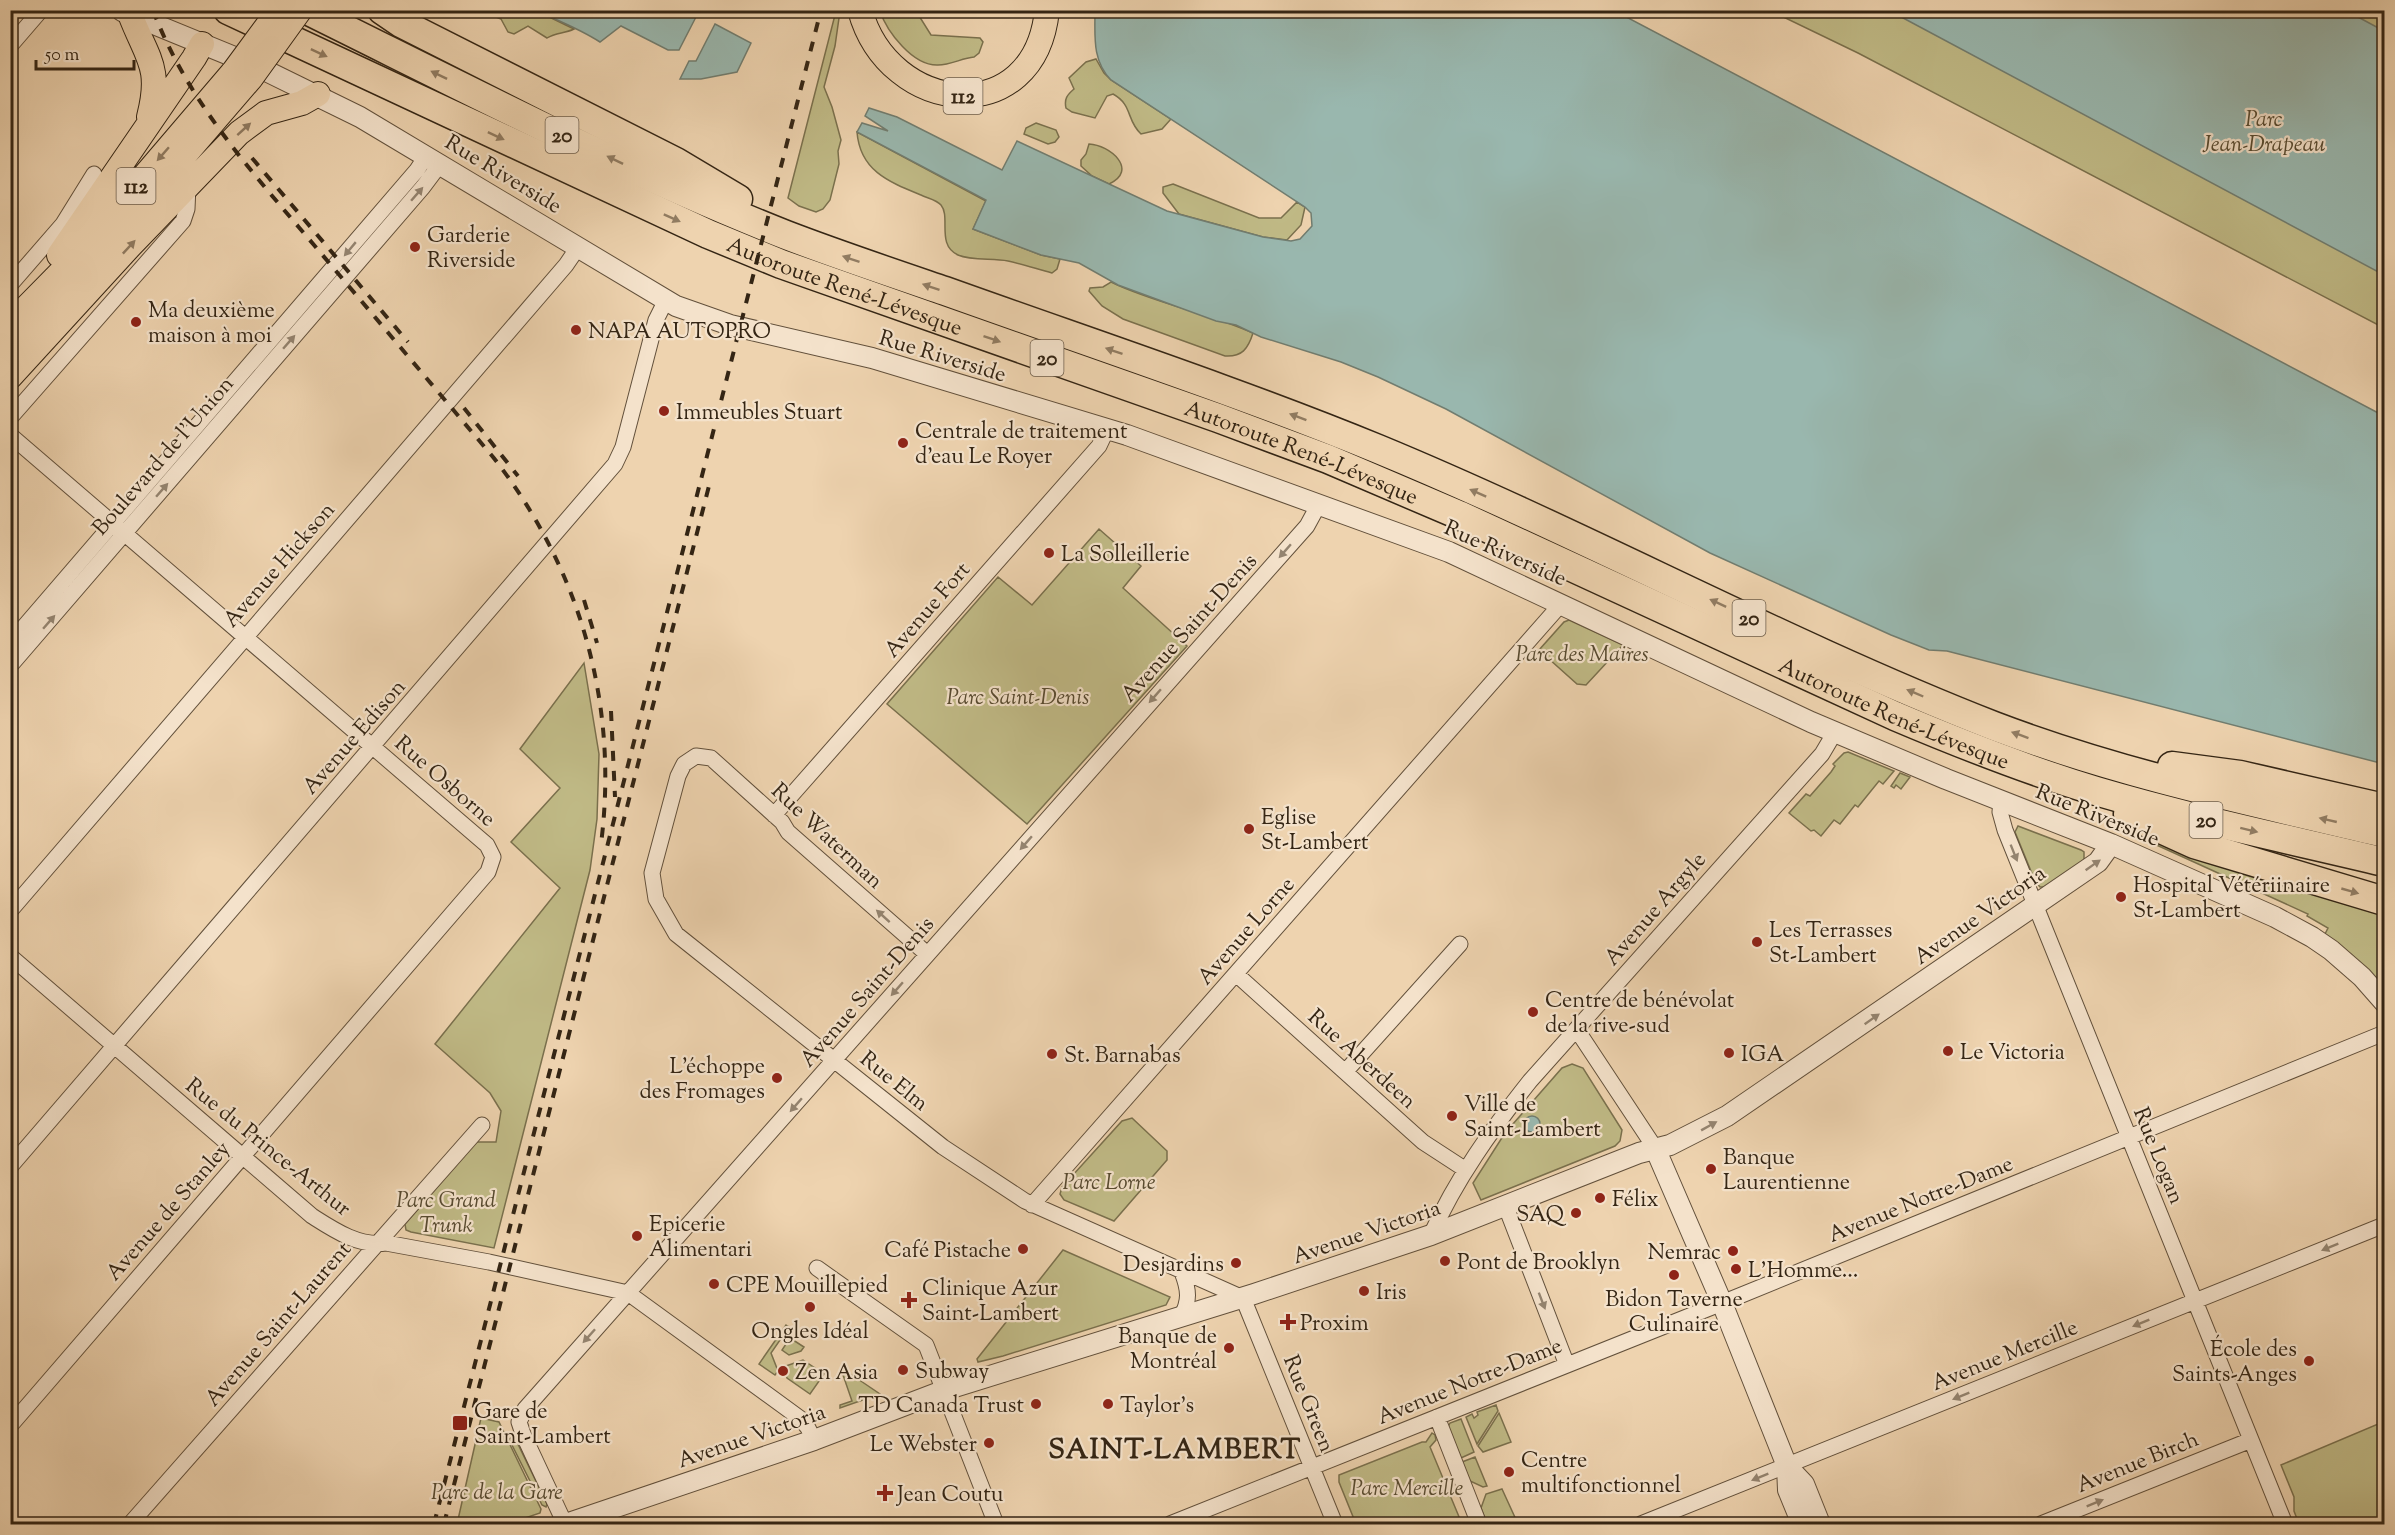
<svg xmlns="http://www.w3.org/2000/svg" width="2395" height="1535" font-family="'Sorts Mill Goudy',serif">
  <style>
    .green { fill: #c0ba86; stroke: #7a704d; stroke-width: 1.5 }
    .water { fill: #99b7ae; stroke: #717d70; stroke-width: 1.5 }
    .lines { fill: none; stroke-linecap: round; stroke-linejoin: round }
    .minor-casing { stroke: #62503b; stroke-width: 17 }
    .tertiary-casing { stroke: #62503b; stroke-width: 22 }
    .primary-casing { stroke: #342514; stroke-width: 26 }
    .motorway-casing { stroke: #342514; stroke-width: 31 }
    .minor { stroke: #f4e2cb; stroke-width: 15 }
    .tertiary { stroke: #f4e2cb; stroke-width: 20 }
    .primary { stroke: #eed3af; stroke-width: 24 }
    .motorway { stroke: #eed3af; stroke-width: 28 }
    .rail { stroke: #342514; stroke-width: 4; stroke-dasharray: 10 10; stroke-linecap: butt }
    .primary-bridge-casing { stroke: #342514; stroke-width: 26; stroke-linecap: butt }
    .primary-bridge { stroke: #eed3af; stroke-width: 24 }
    .oneway { fill: #917c62 }
    .oneway2 { fill: #948470 }
    .poi-dot { fill: #8f2418; stroke: #f4e2cb; stroke-width: 2 }
    .labels { text-anchor: middle; stroke-width: 4.5; stroke-linejoin: round; paint-order: stroke }
    .shield { fill: #f4e2cb; stroke: #6e5e4b; stroke-width: 1.5 }
    .shield-label { font-size: 21px; font-weight: bold; fill: #342514 }
    .park-label { font-size: 22px; font-style: italic; fill: #574a30; stroke: #f4e2cb }
    .street-label { font-size: 22px; fill: #342514; stroke: #f4e2cb }
    .poi-label { font-size: 22px; fill: #342514; stroke: #f4e2cb; text-anchor: start }
    .district-label { font-size: 28px; font-weight: bold; letter-spacing: 1.5px; fill: #342514; stroke: #f4e2cb }
  </style>
  <rect width="100%" height="100%" fill="#eed3af"/>
  <filter id="stains"><feTurbulence type="fractalNoise" baseFrequency=".00333" numOctaves="4"/><feColorMatrix values="0 0 0 0 .2 0 0 0 0 .09 0 0 0 0 .02 0 0 0 .5 -.17"/></filter>
  <radialGradient id="worn" r=".72"><stop offset=".6" stop-color="#630" stop-opacity="0"/><stop offset="1" stop-color="#630" stop-opacity=".3"/></radialGradient>
  <path class="green" d="M481,11H537L574,29C564,34 556,32 547,38L528,26L514,34L508,32L501,19Z
    M836,11H840L835,46L824,87L832,107L841,140L838,151L839,164L830,200L823,209L816,212L799,206L788,198Z
    M880,11H916L931,35L980,38L983,42L979,53L974,57C962,58 951,65 938,65C913,66 887,32 880,11Z
    M1771,11H2384V328L1858,53Z
    M1096,59L1104,73L1111,80L1171,119L1162,129L1141,134C1126,120 1133,105 1113,94L1107,96L1095,118L1072,112L1066,108C1064,99 1067,95 1074,89L1069,78L1086,62Z
    M1036,123L1056,130L1059,137L1055,142L1048,144L1024,134L1026,128Z
    M857,132L986,201L973,229L1041,255L1060,259L1057,269L1052,273C1037,269 1022,264 1008,261C992,258 972,261 958,255C936,245 951,217 941,205C937,200 927,198 921,195C889,182 860,171 857,132Z
    M1089,144C1110,145 1139,170 1109,184L1092,176L1081,166V160L1086,154Z
    M1173,184L1259,218H1281L1297,202L1305,207L1301,225L1287,240L1263,237L1179,214L1163,193V187Z
    M1111,282C1154,303 1209,313 1253,333C1248,349 1242,357 1225,356L1123,319L1102,306L1089,291L1090,288L1103,287Z
    M1099,529L1141,566L1123,588L1187,646L1027,824L887,704L998,577L1032,605Z
    M1569,620L1623,645L1586,685L1577,684L1539,650L1564,622Z
    M584,663L599,754L597,819L590,870L494,1248L411,1232L406,1230L405,1224L476,1142H496L501,1111L490,1093L435,1044L560,888L511,842L560,788L520,749Z
    M1848,752L1894,771L1883,784L1879,781L1858,807L1855,805L1840,824L1834,820L1821,836L1814,830L1811,831L1789,813L1806,794L1810,796L1831,772L1835,766L1833,764L1844,753Z
    M1900,773L1910,777L1901,789L1896,785L1894,788L1891,786Z
    M2018,826L2081,850L2084,852V861L2045,887H2040L2035,881L2015,832Z
    M2139,837L2384,907V990L2341,946L2325,934L2328,928L2307,916L2308,914Z
    M1572,1064L1583,1068L1622,1130L1620,1141L1615,1146L1481,1200L1473,1183L1505,1133L1562,1068Z
    M1132,1118L1167,1151V1160L1114,1221L1064,1200L1060,1194L1062,1187L1122,1121Z
    M1063,1250L1170,1297L1166,1305L1003,1356L978,1362L977,1359Z
    M786,1325L789,1327L771,1353L778,1371L775,1375L759,1364Z
    M790,1338L804,1347L801,1351L789,1355L782,1350Z
    M803,1360L824,1374L810,1394L787,1378L783,1367Z
    M846,1371L880,1394L840,1408V1405L852,1401L843,1375Z
    M1496,1405L1498,1411L1477,1444L1466,1417L1472,1414L1474,1418L1478,1415L1477,1412Z
    M1499,1413L1511,1442L1483,1452L1478,1446Z
    M481,1418L499,1422L541,1509L540,1513L507,1524L505,1522L498,1524H457Z
    M1461,1419L1474,1452L1461,1458L1448,1427L1450,1423Z
    M2378,1424L2384,1426V1524H2299L2294,1511V1497L2281,1465Z
    M1432,1433L1435,1435L1436,1440L1430,1447L1462,1524H1356L1339,1482V1475L1422,1442H1426Z
    M514,1436L547,1504L546,1507L542,1505L509,1439Z
    M1475,1457L1487,1486L1483,1487L1470,1481L1462,1462Z
    M1502,1489L1518,1524H1487L1481,1508L1486,1494Z"/>
  <path class="water" d="M692,10L697,15L679,50H668L621,26L600,42C580,29 559,21 537,11Z
    M2345,10L2384,31V275L1890,11Z
    M1095,11H1615L2384,416V764L1947,651L1929,650L1891,635L1710,553L1446,409L1378,377L1341,362L1261,337L1236,325L1216,321L1118,285L1079,263L1041,255L973,229L986,200L857,132L862,123L888,131L865,116L869,108L897,117L1002,170L1017,141L1167,211L1263,237L1291,241L1300,239L1312,226L1311,213L1305,207L1111,80C1092,61 1095,36 1095,11Z
    M715,24L751,43L737,72L701,79H680L689,61H696Z
    M1524 1124a8 8 0 1 1 16 0a8 8 0 1 1-16 0Z"/>
  <g class="lines">
    <g class="minor-casing">
      <path id="minor" d="M10,46L41,10
        M10,285L63,224L94,174
        M10,418L183,221L187,209L188,186
        M10,435L487,845L493,857L488,872L10,1426
        M10,643L417,170L427,155
        M10,666L423,187L441,163
        M2001,801L2000,812L2005,830L2285,1524
        M774,815L1099,446L1107,429
        M10,911L566,265L579,246
        M927,954L788,832L782,822L711,758L696,756L684,764L678,776L652,873L656,899L676,934L943,1147L1025,1201L1243,1298L1335,1524
        M10,956L312,1216C334,1230 359,1247 386,1243L489,1262L628,1293L801,1419L808,1428L814,1440
        M1236,974L1423,1142L1466,1170
        M1577,1030L1655,1148
        M1345,1072L1460,944
        M10,1167L615,464L623,447L656,320L666,300
        M1032,1205L1562,603
        M1506,1207L1567,1365
        M1431,1235C1456,1179 1492,1129 1530,1081L1822,754L1835,732
        M817,1268L926,1345L996,1524
        M1181,1317C1190,1301 1189,1290 1182,1272
        M1437,1417L1479,1524
        M130,1524L482,1125
        M565,1524L523,1434L519,1422L525,1409L1307,526L1319,504
        M1170,1524L1722,1303L2384,1033
        M1641,1524L2384,1225
        M2041,1524L2251,1440"/>
    </g>
    <g class="tertiary-casing">
      <path id="tertiary" d="M122,11L254,65L360,117L676,306L730,325L872,358L1127,435L1449,552L1811,722L1946,779L2111,844L2275,917L2312,937L2331,950L2362,977L2384,1002
        M1655,1148L1722,1303L1787,1466L1788,1490L1802,1524
        M1787,1466L1804,1484L1820,1524
        M566,1524L814,1440L945,1390L1254,1294L1431,1235L1639,1153L1670,1145L1727,1116L2098,862L2111,844"/>
    </g>
    <g class="primary-casing">
      <path id="primary" d="M860,10C889,116 1035,131 1047,10
        M130,14C147,59 162,66 149,117
        M59,255L194,58L202,44
        M10,324L71,262L234,71
        M10,353L73,281L103,250L251,78
        M10,377L130,246L239,133L266,113L302,103L318,94"/>
    </g>
    <g class="motorway-casing">
      <g id="motorway">
        <path id="s1" d="M228,10L708,234L781,264L1218,418L1328,459L1459,515L1895,716C1961,744 2027,770 2096,791C2191,819 2288,839 2384,862"/>
        <path d="M307,10C465,88 622,170 786,235C838,255 892,273 945,291C1090,343 1236,391 1378,449C1586,535 1784,644 1994,726C2120,774 2253,802 2384,833"/>
        <path d="M382,10L401,23L676,162L738,199"/>
        <path d="M2172,766L2240,775L2384,808"/>
        <path d="M2128,814L2194,844L2384,901"/>
      </g>
    </g>
    <use href="#minor" class="minor"/>
    <use href="#tertiary" class="tertiary"/>
    <use href="#primary" class="primary"/>
    <use href="#motorway" class="motorway"/>
    <path class="rail" d="M153,10C187,101 252,172 314,245C374,316 434,387 493,457C580,568 619,704 601,844
      M252,158L408,342
      M464,408L518,476
      M584,600L597,643
      M611,711L615,797
      M434,1524L821,10
      M444,1524L711,478"/>
    <g class="primary-bridge-casing">
      <path id="primary-bridge" d="M234,71L279,10
        M251,78L300,10"/>
    </g>
    <use href="#primary-bridge" class="primary-bridge"/>
  </g>
  <defs><path id="oneway-solid" d="M-6-.8H1V-3.2L6.5 0L1 3.2V.8H-6Z" transform="scale(1.5)"/></defs>
  <g class="oneway">
    <use href="#oneway-solid" transform="translate(319 53) rotate(25)"/>
    <use href="#oneway-solid" transform="translate(439 75) rotate(-154)"/>
    <use href="#oneway-solid" transform="translate(244 129) rotate(-42)"/>
    <use href="#oneway-solid" transform="translate(496 136) rotate(25)"/>
    <use href="#oneway-solid" transform="translate(163 154) rotate(131)"/>
    <use href="#oneway-solid" transform="translate(615 160) rotate(-154)"/>
    <use href="#oneway-solid" transform="translate(672 218) rotate(24)"/>
    <use href="#oneway-solid" transform="translate(129 247) rotate(-47)"/>
    <use href="#oneway-solid" transform="translate(851 259) rotate(-161)"/>
    <use href="#oneway-solid" transform="translate(931 287) rotate(-161)"/>
    <use href="#oneway-solid" transform="translate(992 339) rotate(19)"/>
    <use href="#oneway-solid" transform="translate(1114 351) rotate(-161)"/>
    <use href="#oneway-solid" transform="translate(1298 417) rotate(-159)"/>
    <use href="#oneway-solid" transform="translate(1478 493) rotate(-156)"/>
    <use href="#oneway-solid" transform="translate(1718 603) rotate(-155)"/>
    <use href="#oneway-solid" transform="translate(1915 693) rotate(-157)"/>
    <use href="#oneway-solid" transform="translate(2020 735) rotate(-160)"/>
    <use href="#oneway-solid" transform="translate(2328 820) rotate(-167)"/>
    <use href="#oneway-solid" transform="translate(2249 830) rotate(14)"/>
    <use href="#oneway-solid" transform="translate(2350 891) rotate(16)"/>
  </g>
  <g class="oneway2">
    <use href="#oneway-solid" transform="translate(417 194) rotate(-49)"/>
    <use href="#oneway-solid" transform="translate(350 249) rotate(130)"/>
    <use href="#oneway-solid" transform="translate(289 342) rotate(-49)"/>
    <use href="#oneway-solid" transform="translate(162 490) rotate(-49)"/>
    <use href="#oneway-solid" transform="translate(1285 551) rotate(131)"/>
    <use href="#oneway-solid" transform="translate(49 622) rotate(-49)"/>
    <use href="#oneway-solid" transform="translate(1155 696) rotate(131)"/>
    <use href="#oneway-solid" transform="translate(1026 843) rotate(131)"/>
    <use href="#oneway-solid" transform="translate(2014 853) rotate(68)"/>
    <use href="#oneway-solid" transform="translate(2093 865) rotate(-35)"/>
    <use href="#oneway-solid" transform="translate(883 916) rotate(-138)"/>
    <use href="#oneway-solid" transform="translate(897 989) rotate(131)"/>
    <use href="#oneway-solid" transform="translate(1872 1019) rotate(-35)"/>
    <use href="#oneway-solid" transform="translate(796 1105) rotate(131)"/>
    <use href="#oneway-solid" transform="translate(1709 1126) rotate(-29)"/>
    <use href="#oneway-solid" transform="translate(2330 1247) rotate(158)"/>
    <use href="#oneway-solid" transform="translate(1542 1301) rotate(69)"/>
    <use href="#oneway-solid" transform="translate(2141 1323) rotate(158)"/>
    <use href="#oneway-solid" transform="translate(589 1336) rotate(132)"/>
    <use href="#oneway-solid" transform="translate(1961 1396) rotate(158)"/>
    <use href="#oneway-solid" transform="translate(1760 1477) rotate(158)"/>
    <use href="#oneway-solid" transform="translate(2095 1503) rotate(-22)"/>
  </g>
  <g class="poi-dot">
    <circle cx="415" cy="247" r="6"/>
    <circle cx="136" cy="322" r="6"/>
    <circle cx="576" cy="330" r="6"/>
    <circle cx="664" cy="411" r="6"/>
    <circle cx="903" cy="443" r="6"/>
    <circle cx="1049" cy="553" r="6"/>
    <circle cx="1249" cy="829" r="6"/>
    <circle cx="2121" cy="897" r="6"/>
    <circle cx="1757" cy="942" r="6"/>
    <circle cx="1533" cy="1012" r="6"/>
    <circle cx="1948" cy="1051" r="6"/>
    <circle cx="1729" cy="1053" r="6"/>
    <circle cx="1052" cy="1054" r="6"/>
    <circle cx="777" cy="1078" r="6"/>
    <circle cx="1452" cy="1116" r="6"/>
    <circle cx="1711" cy="1169" r="6"/>
    <circle cx="1600" cy="1198" r="6"/>
    <circle cx="1576" cy="1213" r="6"/>
    <circle cx="637" cy="1236" r="6"/>
    <circle cx="1023" cy="1249" r="6"/>
    <circle cx="1733" cy="1251" r="6"/>
    <circle cx="1445" cy="1261" r="6"/>
    <circle cx="1236" cy="1263" r="6"/>
    <circle cx="1736" cy="1269" r="6"/>
    <circle cx="1674" cy="1275" r="6"/>
    <circle cx="714" cy="1284" r="6"/>
    <circle cx="1364" cy="1291" r="6"/>
    <path d="M906 1291h6v6h6v6h-6v6h-6v-6h-6v-6h6z"/>
    <circle cx="810" cy="1307" r="6"/>
    <path d="M1285 1313h6v6h6v6h-6v6h-6v-6h-6v-6h6z"/>
    <circle cx="1229" cy="1348" r="6"/>
    <circle cx="2309" cy="1361" r="6"/>
    <circle cx="903" cy="1370" r="6"/>
    <circle cx="783" cy="1371" r="6"/>
    <circle cx="1036" cy="1404" r="6"/>
    <circle cx="1108" cy="1404" r="6"/>
    <rect x="452" y="1415" width="16" height="16" rx="3"/>
    <circle cx="989" cy="1443" r="6"/>
    <circle cx="1509" cy="1472" r="6"/>
    <path d="M882 1484h6v6h6v6h-6v6h-6v-6h-6v-6h6z"/>
  </g>
  <g class="labels">
    <g class="shield">
      <rect x="943.5" y="78" width="39" height="36" rx="4.5"/>
      <rect x="545.5" y="117" width="33" height="36" rx="4.5"/>
      <rect x="116.5" y="168" width="39" height="36" rx="4.5"/>
      <rect x="1030.5" y="340" width="33" height="36" rx="4.5"/>
      <rect x="1732.5" y="600" width="33" height="36" rx="4.5"/>
      <rect x="2189.5" y="802" width="33" height="36" rx="4.5"/>
    </g>
    <g class="shield-label">
      <text x="963" y="103">112</text>
      <text x="562" y="142">20</text>
      <text x="136" y="193">112</text>
      <text x="1047" y="365">20</text>
      <text x="1749" y="625">20</text>
      <text x="2206" y="827">20</text>
    </g>
    <g class="park-label">
      <text x="2264" y="126">Parc<tspan x="2264" dy="25">Jean-Drapeau</tspan></text>
      <text x="1582" y="661">Parc des Maires</text>
      <text x="1018" y="704">Parc Saint-Denis</text>
      <text x="1109" y="1189">Parc Lorne</text>
      <text x="446" y="1207">Parc Grand<tspan x="446" dy="25">Trunk</tspan></text>
      <text x="1407" y="1495">Parc Mercille</text>
      <text x="497" y="1499">Parc de la Gare</text>
    </g>
    <g class="street-label">
      <text transform="translate(504 173) rotate(31)" y="8">Rue Riverside</text>
      <text dy="8" stroke="none"><textPath href="#s1" startOffset="676">Autoroute René-Lévesque</textPath></text>
      <text transform="translate(943 355) rotate(17)" y="8">Rue Riverside</text>
      <text dy="8" stroke="none"><textPath href="#s1" startOffset="1162">Autoroute René-Lévesque</textPath></text>
      <text transform="translate(162 455) rotate(-49)" y="8">Boulevard de l'Union</text>
      <text transform="translate(1506 552) rotate(24)" y="8">Rue Riverside</text>
      <text transform="translate(278 564) rotate(-49)" y="8">Avenue Hickson</text>
      <text transform="translate(926 609) rotate(-49)" y="8">Avenue Fort</text>
      <text transform="translate(1188 627) rotate(-48)" y="8">Avenue Saint-Denis</text>
      <text dy="8" stroke="none"><textPath href="#s1" startOffset="1810">Autoroute René-Lévesque</textPath></text>
      <text transform="translate(353 736) rotate(-49)" y="8">Avenue Edison</text>
      <text transform="translate(446 780) rotate(41)" y="8">Rue Osborne</text>
      <text transform="translate(2098 814) rotate(22)" y="8">Rue Riverside</text>
      <text transform="translate(828 835) rotate(43)" y="8">Rue Waterman</text>
      <text transform="translate(1654 908) rotate(-49)" y="8">Avenue Argyle</text>
      <text transform="translate(1979 914) rotate(-35)" y="8">Avenue Victoria</text>
      <text transform="translate(1245 930) rotate(-49)" y="8">Avenue Lorne</text>
      <text transform="translate(866 991) rotate(-49)" y="8">Avenue Saint-Denis</text>
      <text transform="translate(1363 1058) rotate(42)" y="8">Rue Aberdeen</text>
      <text transform="translate(895 1080) rotate(39)" y="8">Rue Elm</text>
      <text transform="translate(269 1146) rotate(39)" y="8">Rue du Prince-Arthur</text>
      <text transform="translate(2160 1155) rotate(68)" y="8">Rue Logan</text>
      <text transform="translate(1920 1198) rotate(-22)" y="8">Avenue Notre-Dame</text>
      <text transform="translate(167 1210) rotate(-49)" y="8">Avenue de Stanley</text>
      <text transform="translate(1366 1231) rotate(-19)" y="8">Avenue Victoria</text>
      <text transform="translate(277 1323) rotate(-49)" y="8">Avenue Saint-Laurent</text>
      <text transform="translate(2004 1354) rotate(-22)" y="8">Avenue Mercille</text>
      <text transform="translate(1469 1380) rotate(-22)" y="8">Avenue Notre-Dame</text>
      <text transform="translate(1310 1403) rotate(68)" y="8">Rue Green</text>
      <text transform="translate(751 1435) rotate(-19)" y="8">Avenue Victoria</text>
      <text transform="translate(2137 1461) rotate(-22)" y="8">Avenue Birch</text>
    </g>
    <g class="poi-label">
      <text x="427" y="242">Garderie<tspan x="427" dy="25">Riverside</tspan></text>
      <text x="148" y="317">Ma deuxième<tspan x="148" dy="25">maison à moi</tspan></text>
      <text x="588" y="338">NAPA AUTOPRO</text>
      <text x="676" y="419">Immeubles Stuart</text>
      <text x="915" y="438">Centrale de traitement<tspan x="915" dy="25">d'eau Le Royer</tspan></text>
      <text x="1061" y="561">La Solleillerie</text>
      <text x="1261" y="824">Eglise<tspan x="1261" dy="25">St-Lambert</tspan></text>
      <text x="2133" y="892">Hospital Vétériinaire<tspan x="2133" dy="25">St-Lambert</tspan></text>
      <text x="1769" y="937">Les Terrasses<tspan x="1769" dy="25">St-Lambert</tspan></text>
      <text x="1545" y="1007">Centre de bénévolat<tspan x="1545" dy="25">de la rive-sud</tspan></text>
      <text x="1960" y="1059">Le Victoria</text>
      <text x="1741" y="1061">IGA</text>
      <text x="1064" y="1062">St. Barnabas</text>
      <text x="765" y="1073" text-anchor="end">L'échoppe<tspan x="765" dy="25">des Fromages</tspan></text>
      <text x="1464" y="1111">Ville de<tspan x="1464" dy="25">Saint-Lambert</tspan></text>
      <text x="1723" y="1164">Banque<tspan x="1723" dy="25">Laurentienne</tspan></text>
      <text x="1612" y="1206">Félix</text>
      <text x="1564" y="1221" text-anchor="end">SAQ</text>
      <text x="649" y="1231">Epicerie<tspan x="649" dy="25">Alimentari</tspan></text>
      <text x="1011" y="1257" text-anchor="end">Café Pistache</text>
      <text x="1721" y="1259" text-anchor="end">Nemrac</text>
      <text x="1457" y="1269">Pont de Brooklyn</text>
      <text x="1224" y="1271" text-anchor="end">Desjardins</text>
      <text x="1748" y="1277">L'Homme...</text>
      <text x="726" y="1292">CPE Mouillepied</text>
      <text x="922" y="1295">Clinique Azur<tspan x="922" dy="25">Saint-Lambert</tspan></text>
      <text x="1376" y="1299">Iris</text>
      <text x="1674" y="1306" text-anchor="middle">Bidon Taverne<tspan x="1674" dy="25">Culinaire</tspan></text>
      <text x="1300" y="1330">Proxim</text>
      <text x="810" y="1338" text-anchor="middle">Ongles Idéal</text>
      <text x="1217" y="1343" text-anchor="end">Banque de<tspan x="1217" dy="25">Montréal</tspan></text>
      <text x="2297" y="1356" text-anchor="end">École des<tspan x="2297" dy="25">Saints-Anges</tspan></text>
      <text x="915" y="1378">Subway</text>
      <text x="795" y="1379">Zen Asia</text>
      <text x="1024" y="1412" text-anchor="end">TD Canada Trust</text>
      <text x="1120" y="1412">Taylor's</text>
      <text x="474" y="1418">Gare de<tspan x="474" dy="25">Saint-Lambert</tspan></text>
      <text x="977" y="1451" text-anchor="end">Le Webster</text>
      <text x="1521" y="1467">Centre<tspan x="1521" dy="25">multifonctionnel</tspan></text>
      <text x="897" y="1501">Jean Coutu</text>
    </g>
    <g class="district-label">
      <text x="1175" y="1458">SAINT-LAMBERT</text>
    </g>
  </g>
  <rect width="2395" height="1535" fill="none" stroke="#eed3af" stroke-width="36"/>
  <rect x="12" y="12" width="2371" height="1511" fill="none" stroke="#342514" stroke-width="3"/>
  <rect x="18" y="18" width="2359" height="1499" fill="none" stroke="#342514" stroke-width="1.5"/>
  <path d="M36 60v9h98v-9" fill="none" stroke="#342514" stroke-width="3"/>
  <text x="45" y="60" font-size="18" fill="#342514" stroke="#f4e2cb" stroke-width="4.5" paint-order="stroke">50 m</text>
  <rect width="100%" height="100%" filter="url(#stains)"/>
  <rect width="100%" height="100%" fill="url(#worn)"/>
</svg>
